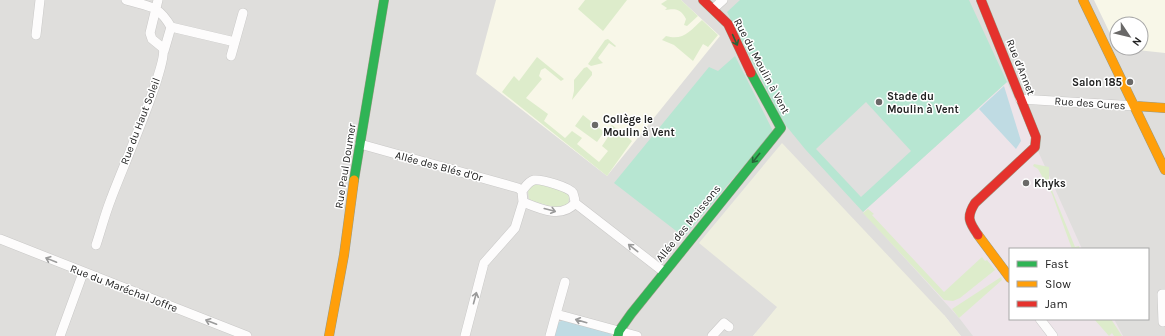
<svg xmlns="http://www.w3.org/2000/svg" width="1165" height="336" font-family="Karla,sans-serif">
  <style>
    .residential { fill: #dfdedc; fill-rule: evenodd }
    .industrial { fill: #ede4e9 }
    .education { fill: #f8f7e8 }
    .farmland { fill: #efefdf }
    .grass { fill: #ddeccb }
    .pitch { fill: #b7e6d2 }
    .parking { fill: #e0dfde }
    .water { fill: #bfdbe3 }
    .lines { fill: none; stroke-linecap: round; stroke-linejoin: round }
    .street-casing { stroke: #c9c8c7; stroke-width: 10 }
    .fast-casing { stroke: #999a82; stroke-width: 10 }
    .slow-casing { stroke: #999a82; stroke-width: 10 }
    .jam-casing { stroke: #999a82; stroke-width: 10 }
    .street { stroke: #fdfcfc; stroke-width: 9 }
    .fast { stroke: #30b455; stroke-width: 9 }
    .slow { stroke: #ff9f0a; stroke-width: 9 }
    .jam { stroke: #e5322d; stroke-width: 9 }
    .oneway { stroke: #286439 }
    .oneway2 { stroke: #9a9a9a }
    .poi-dot { fill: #6a6968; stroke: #fff; stroke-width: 1.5 }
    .labels { text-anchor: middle; stroke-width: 3; stroke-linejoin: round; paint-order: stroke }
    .street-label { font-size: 11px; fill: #222; stroke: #fff }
    .poi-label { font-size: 11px; font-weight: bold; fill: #222; stroke: #fff; text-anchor: start }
  </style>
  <rect width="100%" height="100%" fill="#f0eeeb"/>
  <path class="residential" d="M0,0H1165V336H961L944,315L777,308L753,336H0ZM1117,24H1141V48H1117ZM1010,249H1148V319H1010Z"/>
  <path class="industrial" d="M1007,82L1082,249H1010V319H1114L1123,336H973L960,319L863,212Z"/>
  <path class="education" d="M496,0H681L720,36L607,176L476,74Z
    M1094,0H1165V53L1119,48H1141V24H1117V48Z"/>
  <path class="farmland" d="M782,143L944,315L961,336H753L777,307L699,243Z"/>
  <path class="grass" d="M585,0H627L603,31L578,9Z
    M667,0H681L698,16L687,26L684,25L686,19C681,9 676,8 665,10L667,8L661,4Z
    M702,20L718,35L708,47L703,44L693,61L674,45L662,40L666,36C683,41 690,31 702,20Z
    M608,39L616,46L615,47L609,43L598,58L603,63L591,66L588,64L605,40Z
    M537,57L564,79L561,81L545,68L541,70L539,76L542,79L526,98L548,114L544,121L565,138L572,131L582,138L577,144L599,162L608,151L602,146L610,134L609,127L612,125L632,141L607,176L502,92L514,76L519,81Z
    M587,67L592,72V75L572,100L574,91V80L584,68Z
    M583,115L604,132L597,142L575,126Z
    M1034,164L1049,167V183L1075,247L1079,246L1080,249H1072L1052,194L1038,169L1033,166Z
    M534,183H540L567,192L569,197L568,205L561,209L532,201L529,199L528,191Z
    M868,209L874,214L872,215L944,292L982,257L985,261L987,260L995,270L960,298L953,301L944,300L863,213Z
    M1001,277L1002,280L959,318L952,309Z
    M1094,319H1111L1122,336H1114L1112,333L1109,336Z"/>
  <path class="pitch" d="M740,0H969L1007,82L863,212L805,149L783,122L727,12Z
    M735,56L773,131L684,237L614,183L709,67L718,71Z"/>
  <path class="parking" d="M866,102L911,151L861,197L816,149Z"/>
  <path class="water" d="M1004,86L1021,141L1016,149L979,109Z
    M563,320L609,332L612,336H553L556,324Z"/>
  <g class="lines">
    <g class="street-casing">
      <path id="street" d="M126,0C149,7 158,4 171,27L164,51
        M713,9L723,0
        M171,27L235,42
        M36,35L40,0
        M231,56L243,13
        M1020,99L1136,106
        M360,144L518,188L522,191L523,202L515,228L484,263L465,336
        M522,191C525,187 529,181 534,180C541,179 569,187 573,193C574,196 575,200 575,203L664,272
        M523,202C540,209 562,219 575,203
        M0,239L247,336
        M96,245C101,230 105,214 111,199C119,176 169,63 163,48L152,39L150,33L158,0
        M556,314L565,282
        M1040,319L1053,336
        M1163,322L1162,294H1165
        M60,336L83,273
        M550,336L556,314L637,336
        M712,336L724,323L729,327"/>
    </g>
    <g class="fast-casing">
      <path id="fast" d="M354,180L384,0
        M618,336L619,331L631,314L781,128L751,73"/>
    </g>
    <g class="slow-casing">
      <path id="slow" d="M1083,0L1165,170
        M1136,106L1165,108
        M978,235L1010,278
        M329,336L344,255L354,180"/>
    </g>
    <g class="jam-casing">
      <path id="jam" d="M703,0L728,24L751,73
        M978,235C969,222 966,217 975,203L1035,147L1036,137L981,0"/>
    </g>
    <use href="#street" class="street"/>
    <use href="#fast" class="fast"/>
    <use href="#slow" class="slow"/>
    <use href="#jam" class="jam"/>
  </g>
  <defs><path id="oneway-shaft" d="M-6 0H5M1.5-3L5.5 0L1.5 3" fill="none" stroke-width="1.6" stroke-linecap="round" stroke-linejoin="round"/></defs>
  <g class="oneway">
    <use href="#oneway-shaft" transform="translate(735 40) rotate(66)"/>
    <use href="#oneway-shaft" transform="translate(756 158) rotate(129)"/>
  </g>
  <g class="oneway2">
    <use href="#oneway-shaft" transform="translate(550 210) rotate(15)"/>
    <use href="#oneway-shaft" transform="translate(633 248) rotate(-142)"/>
    <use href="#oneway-shaft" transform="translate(51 260) rotate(-158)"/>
    <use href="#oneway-shaft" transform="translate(475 298) rotate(-75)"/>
    <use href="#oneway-shaft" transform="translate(581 321) rotate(-164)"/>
    <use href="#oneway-shaft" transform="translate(211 322) rotate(-159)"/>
  </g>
  <g class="poi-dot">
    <circle cx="1130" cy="82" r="4"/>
    <circle cx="879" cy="102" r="4"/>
    <circle cx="595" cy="125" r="4"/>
    <circle cx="1026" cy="183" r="4"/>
  </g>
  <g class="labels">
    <g class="street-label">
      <text transform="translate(762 66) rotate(62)" y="4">Rue du Moulin à Vent</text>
      <text transform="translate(1021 67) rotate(68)" y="4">Rue d'Annet</text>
      <text transform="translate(1090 103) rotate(4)" y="4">Rue des Cures</text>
      <text transform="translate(140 121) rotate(-69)" y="4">Rue du Haut Soleil</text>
      <text transform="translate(345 166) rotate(-81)" y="4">Rue Paul Doumer</text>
      <text transform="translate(439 166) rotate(15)" y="4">Allée des Blés d'Or</text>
      <text transform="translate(688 223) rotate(-51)" y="4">Allée des Moissons</text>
      <text transform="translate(124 288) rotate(21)" y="4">Rue du Maréchal Joffre</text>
    </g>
    <g class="poi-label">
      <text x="1122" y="86" text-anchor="end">Salon 185</text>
      <text x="887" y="100">Stade du<tspan x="887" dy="13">Moulin à Vent</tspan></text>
      <text x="603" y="123">Collège le<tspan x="603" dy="13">Moulin à Vent</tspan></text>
      <text x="1034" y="187">Khyks</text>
    </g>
  </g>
  <rect x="1009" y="248" width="140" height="72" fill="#ffffff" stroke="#a7a7a7"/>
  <rect x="1017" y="261" width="20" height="6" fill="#30b455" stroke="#a7a7a7"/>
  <text x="1045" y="268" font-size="12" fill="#222222">Fast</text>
  <rect x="1017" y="281" width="20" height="6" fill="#ff9f0a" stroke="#a7a7a7"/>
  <text x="1045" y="288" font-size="12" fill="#222222">Slow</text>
  <rect x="1017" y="301" width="20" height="6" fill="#e5322d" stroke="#a7a7a7"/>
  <text x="1045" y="308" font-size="12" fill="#222222">Jam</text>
  <g transform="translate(1129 36) rotate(125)"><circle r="19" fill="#ffffff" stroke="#a7a7a7"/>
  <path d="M0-3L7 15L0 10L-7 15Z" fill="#6a6968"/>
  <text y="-6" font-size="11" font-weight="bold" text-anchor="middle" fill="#222222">N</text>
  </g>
</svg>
